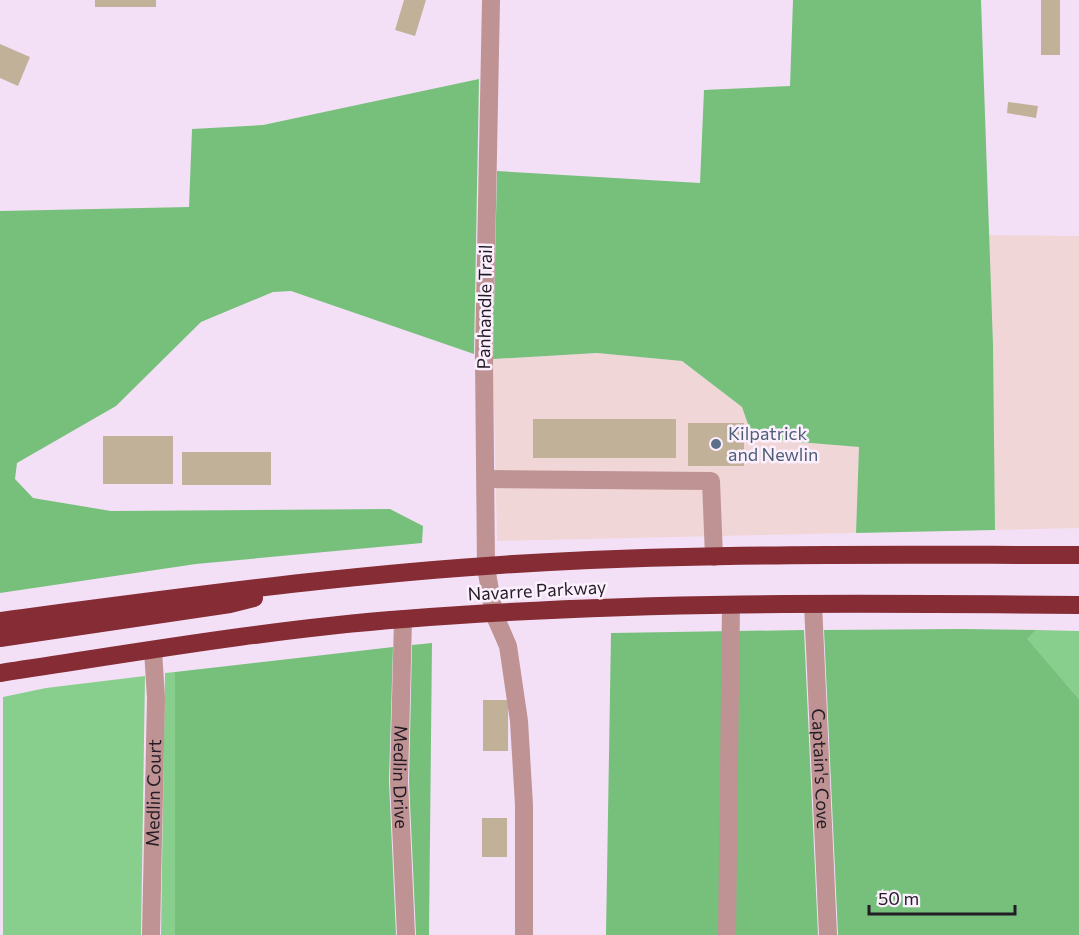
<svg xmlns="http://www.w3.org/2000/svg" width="1079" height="935" font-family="Commissioner,sans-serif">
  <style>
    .commercial { fill: #f1d6d8 }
    .green { fill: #88ce8c }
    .forest { fill: #77c07c }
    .building { fill: #c1b199 }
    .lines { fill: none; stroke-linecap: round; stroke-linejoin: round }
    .minor { stroke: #bf9293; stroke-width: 18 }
    .highway { stroke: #852c35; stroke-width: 18 }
    .service-dot { fill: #5c6f8a; stroke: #fcf0fe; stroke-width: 2 }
    .labels { text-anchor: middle; stroke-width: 5; stroke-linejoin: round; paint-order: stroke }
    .street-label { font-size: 18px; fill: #231c24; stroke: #fcf0fe }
    .service-label { font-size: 18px; fill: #4e5e75; stroke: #fcf0fe; text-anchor: start }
  </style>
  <rect width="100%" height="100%" fill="#f4e0f6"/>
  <path class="commercial" d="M989,235L1079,236V528L995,530Z
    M597,353L682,361L742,407L749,427L750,438L859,447L856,533L497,541L493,359Z"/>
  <path class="green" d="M1036,630L1079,631V699L1026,639Z
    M175,672V935H161L165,673Z
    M145,676L141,935H3V697L46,688Z"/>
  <path class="forest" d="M793,0H981L993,345L995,530L856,533L859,447L750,438L749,427L742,407L682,361L597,353L493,359L497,171L700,183L704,90L790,86Z
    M479,79L474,354L291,291L273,292L201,322L116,406L17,463L15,479L33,498L111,511L390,509L423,526L422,543L196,564L0,593V211L189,207L192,129L263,125Z
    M962,629L1036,630L1027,639L1079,699V935H838L824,630Z
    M804,630L818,935H606L611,633Z
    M432,643L429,935H416L409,781L412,645Z
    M393,647L389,781L396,935H175V672Z"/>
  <path class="building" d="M95,0H156V7H95Z
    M404,0H426L415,36L395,30Z
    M1041,0H1060V55H1041Z
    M0,44L30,57L18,86L0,78Z
    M1008,102L1038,106L1036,118L1007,113Z
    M533,419H676V458H533Z
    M688,423H744V466H688Z
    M103,436H173V484H103Z
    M182,452H271V485H182Z
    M483,700H508V751H483Z
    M482,818H507V857H482Z"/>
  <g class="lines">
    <g class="minor">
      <path d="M491,0L484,357L486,567L494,614L508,646L519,721L524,805V935"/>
      <path d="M487,479L711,481L714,557"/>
      <path id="s1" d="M813,604L828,935"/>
      <path id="s2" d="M403,619L399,781L406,935"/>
      <path id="s3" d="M151,935L156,698L153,650"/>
      <path d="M727,935L731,605"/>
    </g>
    <path class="highway" d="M0,621C195,595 392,568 590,560C753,553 916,555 1079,555
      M0,638L230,604L254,598
      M0,673C133,653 271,629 404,619C629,601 854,603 1079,605"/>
  </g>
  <circle class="service-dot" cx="716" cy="444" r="6"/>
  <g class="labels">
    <g class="street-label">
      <text transform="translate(485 307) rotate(-89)" y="6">Panhandle Trail</text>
      <text transform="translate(537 591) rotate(-3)" y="6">Navarre Parkway</text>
      <text dy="6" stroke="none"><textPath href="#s1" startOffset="165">Captain's Cove</textPath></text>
      <text dy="6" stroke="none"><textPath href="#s2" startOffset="158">Medlin Drive</textPath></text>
      <text dy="6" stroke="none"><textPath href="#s3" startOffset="142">Medlin Court</textPath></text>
    </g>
    <g class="service-label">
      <text x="728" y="440">Kilpatrick<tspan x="728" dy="21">and Newlin</tspan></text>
    </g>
  </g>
  <path d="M869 905v9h146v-9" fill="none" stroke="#231c24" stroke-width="3"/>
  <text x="878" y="905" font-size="18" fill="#231c24" stroke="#fcf0fe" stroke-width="4.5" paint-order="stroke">50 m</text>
</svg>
